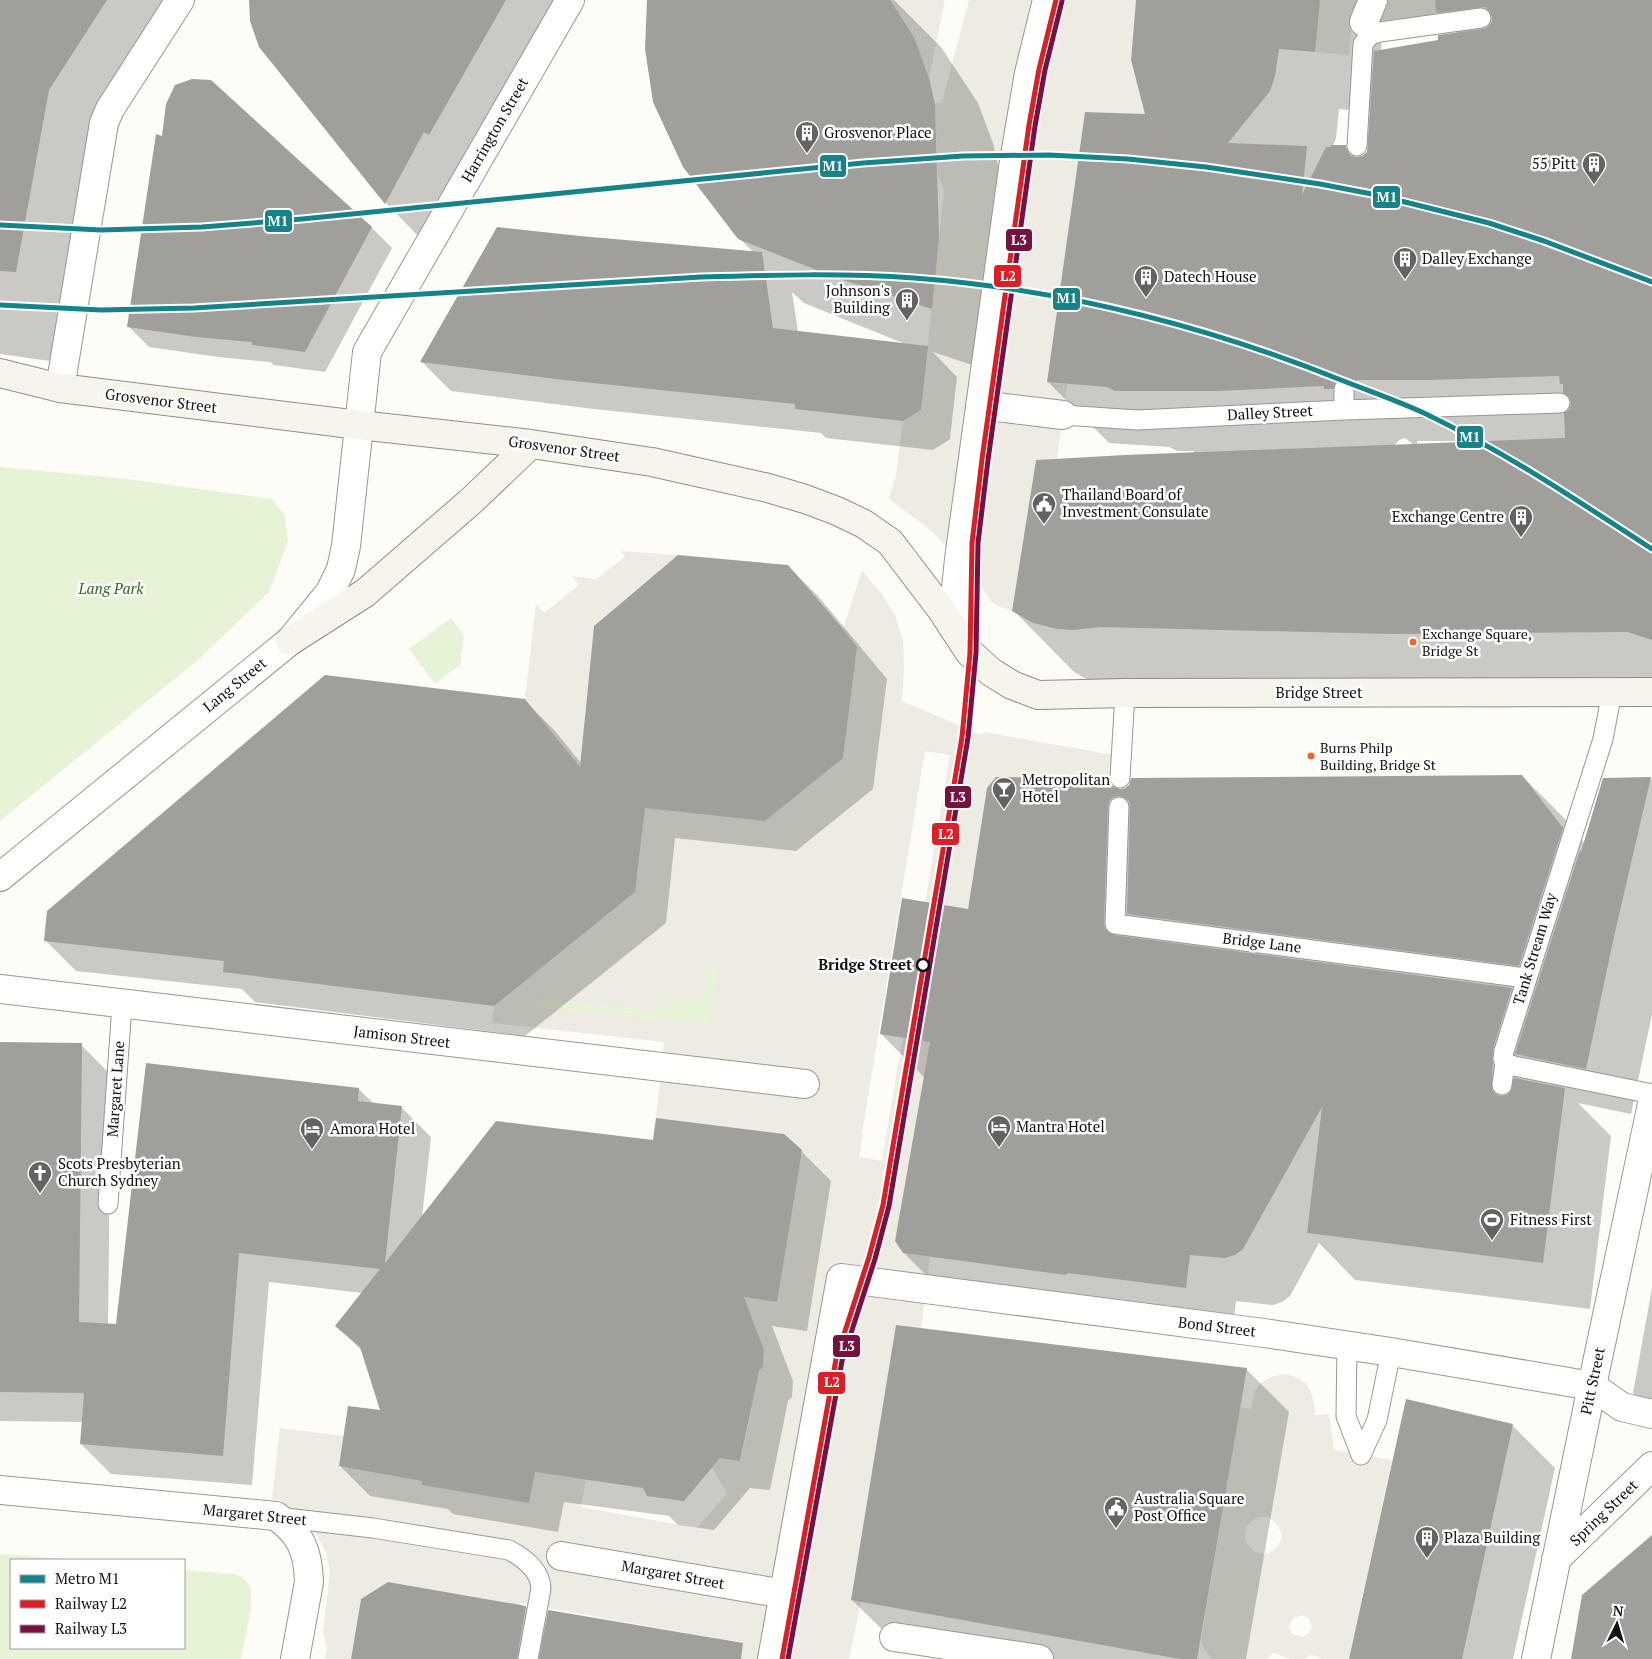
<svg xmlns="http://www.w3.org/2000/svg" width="1652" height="1659" font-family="'PT Serif',serif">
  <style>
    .green { fill: #e7f3d7 }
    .plaza { fill: #edebe2; fill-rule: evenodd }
    .shadow { fill: #0003; fill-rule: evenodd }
    .building { fill: #a19f9c }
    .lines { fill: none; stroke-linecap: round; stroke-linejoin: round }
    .lane-casing { stroke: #979795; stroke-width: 21 }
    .street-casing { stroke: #979795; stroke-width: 30 }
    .secondary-casing { stroke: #8e8d8b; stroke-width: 30 }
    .lane { stroke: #fffffe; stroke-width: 19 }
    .street { stroke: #fffffe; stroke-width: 28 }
    .secondary { stroke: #f6f4eb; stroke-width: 28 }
    .rail-1-casing { stroke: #fff; stroke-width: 9 }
    .rail-2-casing { stroke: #fff; stroke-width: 9 }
    .rail-1 { stroke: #dd1e25; stroke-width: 5 }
    .rail-2 { stroke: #781140; stroke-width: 5 }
    .metro-1-casing { stroke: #fff; stroke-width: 9 }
    .metro-1 { stroke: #168388; stroke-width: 5 }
    .bus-dot { fill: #f26522; stroke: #fff; stroke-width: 2 }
    .stop-dot { fill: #fff; stroke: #111; stroke-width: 2.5 }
    .labels { text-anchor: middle; stroke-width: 5; stroke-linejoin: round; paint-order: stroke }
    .bus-label { font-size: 14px; fill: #111; stroke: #fff; text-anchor: start }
    .street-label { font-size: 15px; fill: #111; stroke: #fff }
    .poi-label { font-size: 15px; fill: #111; stroke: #fff; text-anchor: start }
    .park-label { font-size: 15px; font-style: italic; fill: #2f6b1f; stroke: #fff }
    .stop-label { font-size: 15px; font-weight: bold; fill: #111; stroke: #fff; text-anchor: end }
    .line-badge { stroke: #fff; stroke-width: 2 }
    .badge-label { font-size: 14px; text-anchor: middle; font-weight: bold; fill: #fff }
  </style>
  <rect width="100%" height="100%" fill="#fdfcf7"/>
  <path class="green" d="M0,467L127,479L272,499L285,516L288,541L269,592L198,660L0,821Z
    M451,618L464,636L460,665L435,684L409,649Z
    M707,962L716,972L711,1024L531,1006L532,999L655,1011Z
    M0,1554L74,1560H11V1648H184V1570L235,1574C242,1577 247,1580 250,1587C255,1601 244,1642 241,1659H0Z"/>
  <path class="plaza" d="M890,0H945L929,78L914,37Z
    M969,0H1136L1131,61L1135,77L1143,90L1166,115L1085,112L1047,382L1067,384L1057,459L1036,460L1012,611L998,606L993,603L968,570L932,531L889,499L896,475L903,421L921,409L944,190L938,175L935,104L942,102Z
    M1319,0H1435L1436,15L1352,23L1349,55L1315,52Z
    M620,551L678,555L594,626L584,722L655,809L765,821L843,757L857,647L843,629L862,571L882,594L895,615L903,641L904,667L902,701L981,735L984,732L1113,755L1111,778L997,777L987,788L966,921L895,1241L903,1253L930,1257L921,1329L896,1326L851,1599L861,1602L849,1659H710L714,1638L521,1603L520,1605L389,1582L361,1599L351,1659H325L327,1648L323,1632L330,1573L327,1554L312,1526L280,1501L272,1499L280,1428L344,1436L534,1472L586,1479L581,1507L697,1528L727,1494L712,1467L719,1458L741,1460L752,1407L731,1405L763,1367L764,1350L744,1297L777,1302L788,1232L783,1134L656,1118L664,1042L492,1023L494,1006L635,892L641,843L525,699L536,604L544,613L579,585L572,576L596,579L625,557ZM925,751L950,755L882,1161L859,1157L863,1134L862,1133ZM707,963L716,972L710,1024L531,1006L533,999L655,1011L670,998L703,1001Z
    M1287,1374L1299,1378L1308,1386L1313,1397L1315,1415L1329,1414L1334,1450L1392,1460L1349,1659H1321L1318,1656L1311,1655L1303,1659H1291L1273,1653L1266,1659H1212L1203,1648L1201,1640L1240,1407L1251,1409L1255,1391L1261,1383L1273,1376ZM1262,1517H1268L1278,1525L1282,1536L1278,1547L1267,1554L1255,1552L1247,1544L1245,1538L1247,1526L1256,1518ZM1302,1615L1309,1618L1312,1626L1309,1633L1303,1637L1292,1634L1289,1627L1293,1618Z"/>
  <path class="shadow" d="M0,0H181L95,136L57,362L0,354Z
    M250,0H566L420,238L386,203L260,47Z
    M648,0H894L941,47L978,103L993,143L999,169L996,373L933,352L957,377L950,439L933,450L826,438L821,433L594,409L451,391L422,362L580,237L753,252L739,238ZM792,292L804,303L905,344L798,332Z
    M1138,0H1652V693L1095,684L1074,672L1013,610L1194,453V451H1177L1169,447L1109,443L1048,382L1147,115ZM1437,12L1458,34L1440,41L1381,51L1382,36L1424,25ZM1339,109L1371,112L1368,152L1363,157L1357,158L1345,147L1333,146L1336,138ZM1405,438L1414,445L1394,446L1399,440ZM1417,441H1461V443L1417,445Z
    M210,81L372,228L392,248L325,372L274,365L270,362L218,357L149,347L128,326L163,138Z
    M788,566L819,597L887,679L873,789L796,851L675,838L666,923L525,1036L255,1002L242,989L76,971L46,941L524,700L555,731L581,763Z
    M1522,776L1569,823L1585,844L1650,778L1652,780V1014L1631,1114L1578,1103L1611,1136L1590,1309L1355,1280L1319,1243L1290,1296L1282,1302L1273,1305L1236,1301L1232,1334L951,1300L904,1253L925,1078L881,1034L969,911L1108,779L1119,791Z
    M0,1043L81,1045L111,1075L108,1325L117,1326L359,1089L374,1104L401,1107L431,1137L422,1217L654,1142L801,1151L831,1181L807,1331L772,1326L793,1381L792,1397L788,1401L770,1490L750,1488L714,1530L678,1525L669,1516L564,1502L558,1532L453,1514L448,1509L370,1496L340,1466L382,1411L362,1351L337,1326L363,1293L269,1282L252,1485L111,1474L81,1444L83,1422L0,1421Z
    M1652,1288V1412L1633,1393Z
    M1246,1369L1289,1412L1246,1659H989L895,1642L852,1600Z
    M1512,1425L1555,1468L1513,1659H1351Z
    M526,1607L546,1628L734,1659H352Z"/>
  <path class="building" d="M0,0H107L49,90L16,272L0,271Z
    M249,0H506L429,135L424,132L385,204L259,47L250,21Z
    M647,0H890L914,37L929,78L935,104L939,238L932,309L834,277L738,239L683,167L653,102L645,49Z
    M1136,0H1320L1315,52L1279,49L1275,76L1270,91L1228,143L1307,146L1302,195L1326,147H1331V145H1346L1347,151L1351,156L1356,157L1362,156L1367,152L1374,51L1438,40V35L1483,29L1488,27L1492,22V17L1490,12L1485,7L1436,13L1435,0H1652V640L1628,632L1390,634L1101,627L1073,630L1058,629L1033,623L1012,611L1036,460L1125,455L1565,438L1564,413L1570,409L1571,402L1569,397L1563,393V384H1560L1559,376L1429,380H1357L1356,389L1350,380L1344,378L1338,380L1335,383L1333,389H1324V386L1218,391H1115L1107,387L1047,382L1085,112L1145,114L1131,60Z
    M192,79L211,80L372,227L305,352L252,345V342L196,337L127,327L156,134L162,136L166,104L175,85Z
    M497,227L580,236L762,252L773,328L928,346L921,410L903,421L795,409V404L564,380L420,362Z
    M678,555L788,565L843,629L857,647L843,758L765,821L645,808L635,892L494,1006L223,972L224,961L44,941L47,911L325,675L525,699L580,767L594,626Z
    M1522,775L1563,828L1519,966L1127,914L1130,807L1129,801L1125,798L1120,796L1113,797L1109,801L1108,807L1104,924L1105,929L1114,935L1512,988L1493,1049L1492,1090L1495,1094L1500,1096L1507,1095L1511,1091L1514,1078L1565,1088L1543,1263L1307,1233L1322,1107L1243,1249L1235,1255L1225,1258L1190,1255L1186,1288L1068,1273L1066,1275L903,1253L895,1241L930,1042L880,1034L902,898L968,909L987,788L996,777L1109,778L1113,787L1120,789L1125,788L1129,785L1131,778Z
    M1651,777L1613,941L1586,1069L1515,1054L1580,850L1581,852L1603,778Z
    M0,1042L82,1043L79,1322L116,1324L146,1063L359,1088L358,1101L402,1106L385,1263L496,1121L653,1140L656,1118L784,1134L802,1150L777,1302L744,1297L764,1350L763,1367L759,1371L740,1461L720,1458L684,1501L647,1496L643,1488L535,1472L529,1503L422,1485V1481L339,1466L348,1406L380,1410L360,1347L335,1326L380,1269L239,1253L223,1456L80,1444L84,1393L0,1392Z
    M896,1325L1247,1368L1197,1659H1180L851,1600Z
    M1406,1399L1513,1424L1462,1659H1349Z
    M1652,1535V1659H1571L1582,1595Z
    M388,1582L526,1606L517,1659H351L361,1599Z
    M548,1610L743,1643L741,1659H539Z"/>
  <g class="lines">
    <g class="lane-casing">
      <path id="lane" d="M1357,146L1363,44L1370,35L1380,32L1481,18
        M1344,410V389
        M1063,415L1137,420L1344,410L1560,403
        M1612,692L1603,739L1504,1051L1503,1059L1505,1063L1514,1066L1652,1094
        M1120,778L1125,693
        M1119,807L1115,924L1526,978
        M1502,1085L1505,1063
        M108,1204L122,1005
        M1347,1345L1346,1416L1361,1455
        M1361,1455L1377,1420L1391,1352
        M277,1517L373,1528L509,1550C524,1558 540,1570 541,1588L528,1659"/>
    </g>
    <g class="street-casing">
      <path id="street" d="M1364,22L1373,0
        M60,388L104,123L110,109L180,0
        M980,405L1063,415
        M952,626L959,559L1014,161L1029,73L1047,0
        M0,877L290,641L330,592L341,569L346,546L367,352L570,0
        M0,989L805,1084
        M0,1490L276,1516C301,1534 308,1551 309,1582L295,1659
        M561,1556L785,1594
        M1556,1559L1652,1466
        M894,1637L1039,1659
        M772,1659L841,1278L1264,1333L1391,1352L1592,1386L1622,1407L1652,1414
        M1536,1659L1592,1386L1652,1104"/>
    </g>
    <g class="secondary-casing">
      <path id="secondary" d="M0,373L60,388L359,425L531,444L652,462L768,488L805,499L837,511L864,524L890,542L941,609L970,653L991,672L1012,685L1038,695L1125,693L1652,692
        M290,641L365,593L470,502L531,444"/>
    </g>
    <use href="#lane" class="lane"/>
    <use href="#street" class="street"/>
    <use href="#secondary" class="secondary"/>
    <g class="rail-1-casing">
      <path id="rail-1" d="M782,1659L836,1359L869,1257L883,1205L962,737L970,653L972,543L982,459L1029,125L1039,69L1056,0"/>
    </g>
    <g class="rail-2-casing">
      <path id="rail-2" d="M788,1659L842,1361L875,1259L889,1206L968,738L976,653L978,543L988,460L1035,126L1045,70L1062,1"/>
    </g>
    <use href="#rail-1" class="rail-1"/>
    <use href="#rail-2" class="rail-2"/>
    <g class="metro-1-casing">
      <path id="metro-1" d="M0,225L101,230L202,227L302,219L863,163L963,156L1049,155L1128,159L1206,167L1320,184L1377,195L1489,223L1544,241L1652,282
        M0,305L101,310L194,308L701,277C772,275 843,273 914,278C1061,289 1204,325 1341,380C1369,391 1398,401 1426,414C1505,452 1578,501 1652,549"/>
    </g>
    <use href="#metro-1" class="metro-1"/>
  </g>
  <defs>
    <g id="building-pin" transform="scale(1.25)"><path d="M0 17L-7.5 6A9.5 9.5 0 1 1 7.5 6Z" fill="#646362" stroke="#fff"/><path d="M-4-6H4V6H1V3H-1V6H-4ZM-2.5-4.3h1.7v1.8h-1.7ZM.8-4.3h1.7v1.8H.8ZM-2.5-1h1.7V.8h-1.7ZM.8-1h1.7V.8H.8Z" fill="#fff"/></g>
    <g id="civic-pin" transform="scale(1.25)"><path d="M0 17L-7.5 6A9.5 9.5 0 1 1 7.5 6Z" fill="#646362" stroke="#fff"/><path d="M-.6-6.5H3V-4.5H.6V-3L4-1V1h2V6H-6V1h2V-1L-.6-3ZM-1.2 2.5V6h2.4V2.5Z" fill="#fff"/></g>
    <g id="bar-pin" transform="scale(1.25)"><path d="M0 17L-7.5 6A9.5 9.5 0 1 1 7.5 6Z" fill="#646362" stroke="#fff"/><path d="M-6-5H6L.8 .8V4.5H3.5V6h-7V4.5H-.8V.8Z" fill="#fff"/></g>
    <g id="hotel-pin" transform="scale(1.25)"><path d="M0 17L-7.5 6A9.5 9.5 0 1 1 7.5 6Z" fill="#646362" stroke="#fff"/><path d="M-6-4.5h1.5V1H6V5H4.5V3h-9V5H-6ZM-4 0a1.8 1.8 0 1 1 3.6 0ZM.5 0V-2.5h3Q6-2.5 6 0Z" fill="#fff"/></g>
    <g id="church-pin" transform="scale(1.25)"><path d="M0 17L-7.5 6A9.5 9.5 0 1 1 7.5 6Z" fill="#646362" stroke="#fff"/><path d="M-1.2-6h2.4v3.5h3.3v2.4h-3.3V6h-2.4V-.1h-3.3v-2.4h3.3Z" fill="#fff"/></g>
    <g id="stadium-pin" transform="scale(1.25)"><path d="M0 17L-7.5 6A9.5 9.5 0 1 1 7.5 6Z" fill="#646362" stroke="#fff"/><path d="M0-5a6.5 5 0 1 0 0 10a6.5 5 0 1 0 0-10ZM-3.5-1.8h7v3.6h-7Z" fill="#fff"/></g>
  </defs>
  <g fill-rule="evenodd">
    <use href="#building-pin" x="807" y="133"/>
    <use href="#building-pin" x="1594" y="164"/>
    <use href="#building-pin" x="1405" y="259"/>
    <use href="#building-pin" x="1146" y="277"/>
    <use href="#building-pin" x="907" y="300"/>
    <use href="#civic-pin" x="1044" y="504"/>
    <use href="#building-pin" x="1521" y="517"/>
    <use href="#bar-pin" x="1004" y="789"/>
    <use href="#hotel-pin" x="999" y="1127"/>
    <use href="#hotel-pin" x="312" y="1129"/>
    <use href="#church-pin" x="40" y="1173"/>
    <use href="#stadium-pin" x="1492" y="1220"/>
    <use href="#civic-pin" x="1116" y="1508"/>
    <use href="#building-pin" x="1427" y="1538"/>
  </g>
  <g class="bus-dot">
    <circle cx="1413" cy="642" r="4.5"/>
    <circle cx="1311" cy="756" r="4.5"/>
  </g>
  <circle class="stop-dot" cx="923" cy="965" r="6"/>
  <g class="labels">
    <g class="bus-label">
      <text x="1422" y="639">Exchange Square,<tspan x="1422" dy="17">Bridge St</tspan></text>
      <text x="1320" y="753">Burns Philp<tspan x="1320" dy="17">Building, Bridge St</tspan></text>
    </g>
    <g class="street-label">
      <text transform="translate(495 130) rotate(-60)" y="5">Harrington Street</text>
      <text transform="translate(161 401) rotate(7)" y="5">Grosvenor Street</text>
      <text transform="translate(1270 413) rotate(-3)" y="5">Dalley Street</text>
      <text transform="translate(564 449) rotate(8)" y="5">Grosvenor Street</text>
      <text transform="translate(235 685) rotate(-39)" y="5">Lang Street</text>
      <text x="1319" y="698">Bridge Street</text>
      <text transform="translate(1262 943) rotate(7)" y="5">Bridge Lane</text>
      <text transform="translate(1535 949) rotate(-73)" y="5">Tank Stream Way</text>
      <text transform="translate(402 1037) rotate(7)" y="5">Jamison Street</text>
      <text transform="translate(116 1089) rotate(-86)" y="5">Margaret Lane</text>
      <text transform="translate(1217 1327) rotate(7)" y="5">Bond Street</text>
      <text transform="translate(1593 1381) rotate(-78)" y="5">Pitt Street</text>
      <text transform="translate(1604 1513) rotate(-44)" y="5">Spring Street</text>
      <text transform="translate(255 1515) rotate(6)" y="5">Margaret Street</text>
      <text transform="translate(673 1575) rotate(10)" y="5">Margaret Street</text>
    </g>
    <g class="poi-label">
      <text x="824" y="138">Grosvenor Place</text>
      <text x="1576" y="169" text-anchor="end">55 Pitt</text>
      <text x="1422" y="264">Dalley Exchange</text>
      <text x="1164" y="282">Datech House</text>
      <text x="890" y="296" text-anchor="end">Johnson's<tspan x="890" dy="17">Building</tspan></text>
      <text x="1062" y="500">Thailand Board of<tspan x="1062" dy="17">Investment Consulate</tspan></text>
      <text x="1504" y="522" text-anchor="end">Exchange Centre</text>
      <text x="1022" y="785">Metropolitan<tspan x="1022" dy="17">Hotel</tspan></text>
      <text x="1016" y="1132">Mantra Hotel</text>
      <text x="330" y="1134">Amora Hotel</text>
      <text x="58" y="1169">Scots Presbyterian<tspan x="58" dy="17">Church Sydney</tspan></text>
      <text x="1510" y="1225">Fitness First</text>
      <text x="1134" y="1504">Australia Square<tspan x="1134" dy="17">Post Office</tspan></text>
      <text x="1444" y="1543">Plaza Building</text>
    </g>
    <g class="park-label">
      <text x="111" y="594">Lang Park</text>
    </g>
    <g class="stop-label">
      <text x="912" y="970">Bridge Street</text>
    </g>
  </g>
  <g class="line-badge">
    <rect x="819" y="154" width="28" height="24" rx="5" fill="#168388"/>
    <rect x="1372" y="185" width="29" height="24" rx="5" fill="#168388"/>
    <rect x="264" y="209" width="29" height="24" rx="5" fill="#168388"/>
    <rect x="1005" y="228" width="28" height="24" rx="5" fill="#781140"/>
    <rect x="993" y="264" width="29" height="24" rx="5" fill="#dd1e25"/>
    <rect x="1052" y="287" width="29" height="24" rx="5" fill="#168388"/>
    <rect x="1456" y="425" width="28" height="24" rx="5" fill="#168388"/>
    <rect x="944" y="785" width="28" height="24" rx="5" fill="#781140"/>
    <rect x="931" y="822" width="29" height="24" rx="5" fill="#dd1e25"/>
    <rect x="832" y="1334" width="29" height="24" rx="5" fill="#781140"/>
    <rect x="817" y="1371" width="29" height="24" rx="5" fill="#dd1e25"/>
  </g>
  <g class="badge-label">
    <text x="833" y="171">M1</text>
    <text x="1387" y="202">M1</text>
    <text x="278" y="226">M1</text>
    <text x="1019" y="245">L3</text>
    <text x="1008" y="281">L2</text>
    <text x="1067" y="303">M1</text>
    <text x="1470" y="442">M1</text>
    <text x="958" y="802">L3</text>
    <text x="946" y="839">L2</text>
    <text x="847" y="1351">L3</text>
    <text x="832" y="1387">L2</text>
  </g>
  <rect x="10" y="1559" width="175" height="90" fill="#ffffff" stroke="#a0a0a0"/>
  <rect x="20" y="1575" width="25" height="8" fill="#168388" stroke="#a0a0a0"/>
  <text x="55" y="1584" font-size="15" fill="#111111">Metro M1</text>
  <rect x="20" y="1600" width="25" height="8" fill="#dd1e25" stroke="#a0a0a0"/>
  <text x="55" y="1609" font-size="15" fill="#111111">Railway L2</text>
  <rect x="20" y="1625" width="25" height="8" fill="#781140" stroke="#a0a0a0"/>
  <text x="55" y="1634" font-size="15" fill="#111111">Railway L3</text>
  <g transform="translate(1617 1624) rotate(5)" stroke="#ffffff" stroke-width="4" paint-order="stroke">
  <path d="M0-4L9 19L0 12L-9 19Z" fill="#111111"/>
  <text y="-8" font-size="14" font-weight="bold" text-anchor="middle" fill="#111111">N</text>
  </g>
</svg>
